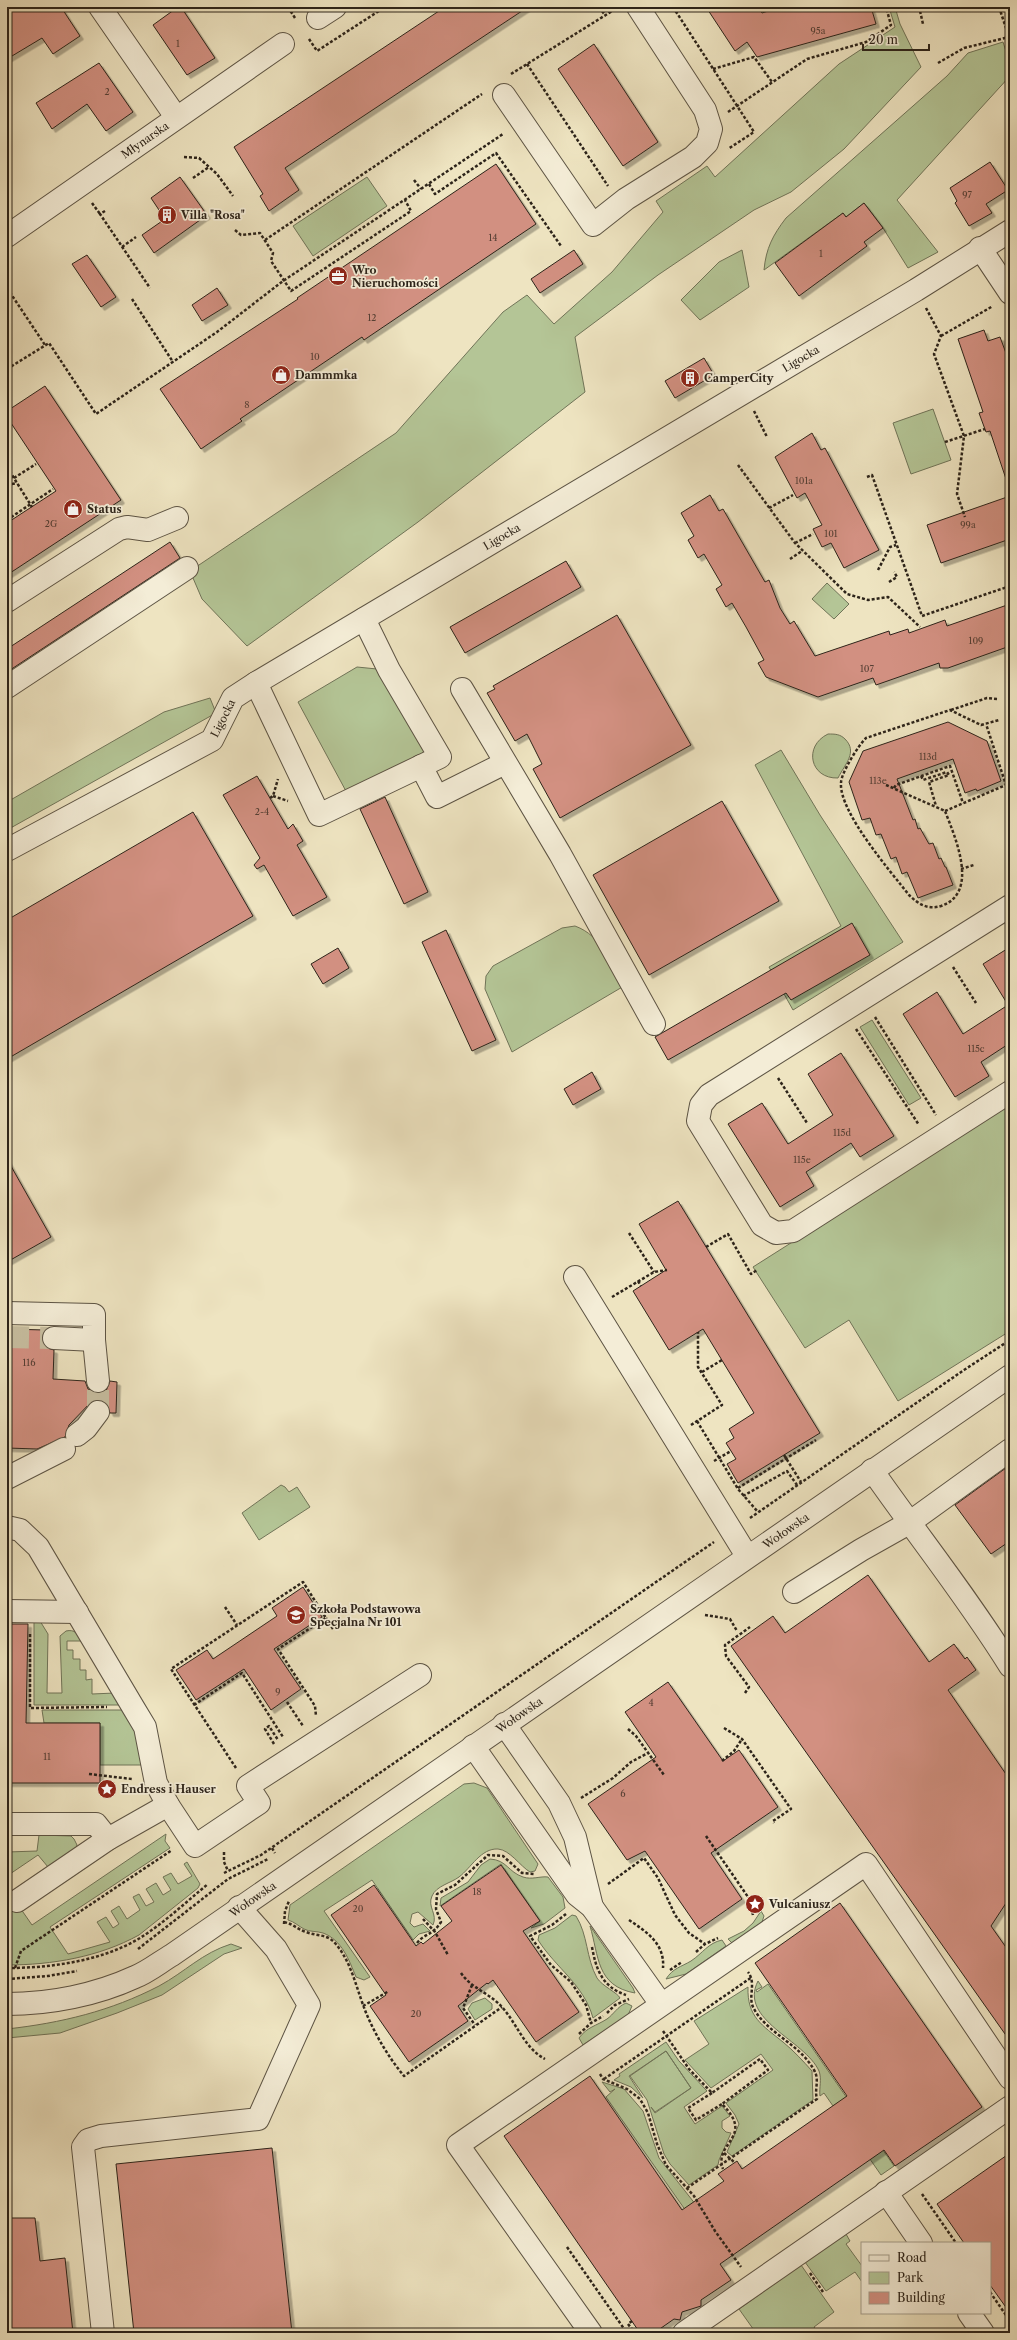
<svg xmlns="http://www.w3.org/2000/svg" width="1017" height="2340" font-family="'Libre Caslon Text',serif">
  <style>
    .green { fill: #b4c596; stroke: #707458 }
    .building { fill: #d29081; stroke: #2d241a; filter: url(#shadow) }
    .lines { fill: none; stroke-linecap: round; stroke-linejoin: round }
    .minor-tunnel { stroke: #c7bea0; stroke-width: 22; stroke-dasharray: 22 11; stroke-linecap: butt }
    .minor-casing { stroke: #5d5444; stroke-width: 24 }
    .path { stroke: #2d241a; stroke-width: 2.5; stroke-dasharray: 3 2; stroke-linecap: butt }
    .minor { stroke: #f4edd7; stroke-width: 22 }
    .labels { text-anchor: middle; stroke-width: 3.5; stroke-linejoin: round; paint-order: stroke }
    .number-label { font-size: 9px; fill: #563f34 }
    .street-label { font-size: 11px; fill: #2d241a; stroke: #f4edd7 }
    .poi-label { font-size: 11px; font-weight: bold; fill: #2d241a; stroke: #f4edd7; text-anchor: start }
  </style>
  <defs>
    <filter id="shadow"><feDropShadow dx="3.5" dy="3.5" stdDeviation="0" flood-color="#0004"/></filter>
  </defs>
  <rect width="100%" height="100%" fill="#eee4c1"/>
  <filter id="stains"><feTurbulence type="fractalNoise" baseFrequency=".005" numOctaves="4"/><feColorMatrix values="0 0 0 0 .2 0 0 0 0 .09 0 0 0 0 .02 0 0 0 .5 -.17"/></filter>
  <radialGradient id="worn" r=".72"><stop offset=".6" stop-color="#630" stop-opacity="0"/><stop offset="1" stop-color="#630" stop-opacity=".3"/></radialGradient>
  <path class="green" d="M889,7H895L900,24L921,67L844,149L791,192L754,210L658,275L575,337L585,392L418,522L247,646L202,599L190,571L396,433L503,312L527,295L554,324L612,272L663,212L656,201L707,166L715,177L839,64L895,27Z
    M1003,42L1010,64V76L897,200L938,252L908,268L883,228L864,203L846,217L843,213L764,270C766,248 773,235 786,218L947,76L968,53Z
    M367,177L387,206L313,256L293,226Z
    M742,250L749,287L700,320L681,300L719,262Z
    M933,409L951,460L911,474L893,423Z
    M827,583L849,604L834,619L812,599Z
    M357,667L377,669L424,750L422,755L347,793L298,702Z
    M210,698L216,713L7,830V802L164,712Z
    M828,734C835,734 840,734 845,739C858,752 845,764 838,778C810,779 803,746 828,734Z
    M781,750L820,815L903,942L793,1010L769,967L841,926L755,765Z
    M575,926C602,936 610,962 624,986L512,1052L485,989L486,976L493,966L562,928Z
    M872,1020L921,1098L909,1105L860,1027Z
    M1010,1104V1331L898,1401L849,1320L805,1348L753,1267Z
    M281,1485L285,1487L289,1492L297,1487L310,1507L259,1540L242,1513Z
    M34,1618L40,1621L48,1634L47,1693H62L60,1636L66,1631C75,1629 78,1634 82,1641H67V1650H73V1659H80V1670H86V1680L92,1679V1694L115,1693L123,1705H34Z
    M42,1710H126L135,1728L143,1765H100V1723H44Z
    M474,1783L487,1788L538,1864L535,1871L530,1872C520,1866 510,1850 498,1849C481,1848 471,1868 459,1877C451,1883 436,1886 432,1896C427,1907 438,1914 433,1925L418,1912L412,1914L410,1923L414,1927L423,1924L430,1931L419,1934L413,1940L372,1880L324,1911L370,1977L364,1980L356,1977C349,1960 342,1940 323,1933C317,1931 309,1932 304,1929C298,1926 295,1922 288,1920L290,1905L464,1784Z
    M166,1834L165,1841L170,1848L50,1927L68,1954L110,1942L97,1922L106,1917L113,1928L119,1924L111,1911L119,1906L127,1919L140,1910L133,1897L139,1894L146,1906L154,1902L146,1889L156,1883L163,1895L171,1890L163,1877L171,1873L178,1884L192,1876L184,1864L187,1862L200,1884L198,1888L139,1935C99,1957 52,1965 7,1965V1889L32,1925Z
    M39,1835L71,1836L74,1839L77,1845L76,1848L48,1867L38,1855L7,1876V1852L37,1851Z
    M490,1859C507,1860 508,1872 523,1877C532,1880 540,1876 548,1877L563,1897L565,1908L544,1924L531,1928L540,1921L501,1864L440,1906L441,1898L468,1882L481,1865Z
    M761,1911L764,1916L762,1922L732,1943L728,1939L744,1931L753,1923Z
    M572,1915L576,1916C588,1935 586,1958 597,1978C602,1986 618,1993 620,1998L593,2018C584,1985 556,1968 538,1940L539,1935L555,1928Z
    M590,1926L633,1988L635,1993C596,1986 599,1956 590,1926Z
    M722,1940L726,1946L686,1974L666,1979C673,1968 681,1967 691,1961C703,1953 708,1943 722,1940Z
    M231,1944L242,1948L224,1954L162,1995L117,2013L60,2033L7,2038V2029C61,2023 111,2011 159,1986C185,1972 202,1953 231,1944Z
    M758,1981L762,1987L756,1990L757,1992L768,1984L894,2166L881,2175L824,2093L820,2096C819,2088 822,2079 819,2071C805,2040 738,2020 758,1981Z
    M748,1987C747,2017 762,2025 783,2042C794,2051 803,2061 812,2071L813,2100L732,2156L727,2152L739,2124L735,2115L726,2103L773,2070L761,2054L711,2088L685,2060L709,2044L694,2021Z
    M485,1998L492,2004V2009L475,2020L468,2009L472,2003Z
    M626,2003L632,2006L628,2015L583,2045L579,2038C587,2027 596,2026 607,2019C614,2014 617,2007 626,2003Z
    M666,2042L679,2061L707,2091L684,2107L695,2124L722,2106L730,2116L722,2121V2128L726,2132L731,2133L719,2160L718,2165L689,2185L670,2164L664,2154L647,2100L630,2076L666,2051L691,2088L655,2112L651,2107L655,2113L691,2088L666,2051L629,2076L643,2098L631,2087L614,2080L620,2076L619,2074Z
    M602,2082L624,2089L643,2111L659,2158L700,2210V2231L606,2097L615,2089L610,2092Z
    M846,2234L850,2241L846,2244L862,2266V2282L855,2272L826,2291L805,2262Z
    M801,2265L834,2312L814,2327L818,2333H756L739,2309Z"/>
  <path class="building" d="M7,7H61L80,36L53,54L42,38L7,59Z
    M178,7H181L215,58L187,75L153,25Z
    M445,7H528L285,168L299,190L269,211L260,196L263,194L234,147Z
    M706,7H758L762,13L781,7H871L876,24L757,57L747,42L735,51Z
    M594,44L658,142L623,166L558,69Z
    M99,63L133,112L106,131L87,104L52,129L36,103Z
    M990,162L1008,190L986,204L992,213L969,226L955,203L957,201L950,188Z
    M496,164L536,224L401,315L364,340L362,337L240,419L242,421L201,449L160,389L298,299L297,298Z
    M180,177L207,215L154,253L142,235L165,219L151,198Z
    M864,203L883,228L864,242L867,246L799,296L775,263L843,213L846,217Z
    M574,250L583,264L540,293L531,279Z
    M87,255L116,297L101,307L72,264Z
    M217,288L228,305L202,321L192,305Z
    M984,330L988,341L1000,337L1010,364V481L1007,482L990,431L986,432L979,413L983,412L958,339Z
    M704,358L714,375L675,398L665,381Z
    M45,386L121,500L7,575V523L56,491L7,417V411Z
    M812,433L821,450L825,448L879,550L844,568L831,543L822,547L813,529L822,525L805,493L797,498L775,457Z
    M710,495L719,511L723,509L765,582L769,580L780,608L790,624L794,621L815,656L889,631L890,635L908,629L909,633L945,620L947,626L1010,604V646L948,668H940L939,663L876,685L873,678L818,697L766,677L758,663L764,660L746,627L732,603L726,607L716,589L722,585L704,554L698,558L688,540L694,536L681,513Z
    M1010,496V539L941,563L927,525Z
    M170,542L180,558L7,672V649Z
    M566,561L581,587L465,653L450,627Z
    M617,615L691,745L560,818L533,769L542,764L527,734L515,741L487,693L495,689L493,686Z
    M948,722L987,741L1001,781L977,791L976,789L965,793L953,759L897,779L913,820L915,819L918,829L920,828L929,844L933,843L939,859L941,858L945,867H946L953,885L918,898L907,872L902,874L896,857L891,859L881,834L876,835L870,818L862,820L849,782L863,751Z
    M257,776L288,829L293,824L303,841L297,845L327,897L293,916L264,865L257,869L254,865L260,858L223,795Z
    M385,797L428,892L404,904L360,809Z
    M722,801L779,901L649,975L593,875Z
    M193,812L253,916L7,1059V920Z
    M852,923L870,955L791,1000L786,993L668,1060L655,1037Z
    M446,930L496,1040L472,1051L422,942Z
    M1010,947V1043L981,1062L989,1076L955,1097L903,1014L937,992L963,1034L1008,1005L983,964Z
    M338,948L349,968L323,984L311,964Z
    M841,1053L894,1136L860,1157L851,1143L806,1172L814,1186L780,1207L728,1124L762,1103L788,1144L833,1115L808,1074Z
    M592,1072L601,1089L573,1105L564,1089Z
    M7,1159L51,1237L7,1262Z
    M678,1201L820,1433L738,1483L727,1464L736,1459L726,1443L734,1438L729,1429L754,1413L703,1329L669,1350L633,1291L666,1270L639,1224Z
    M7,1329L45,1330L42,1337L43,1343L47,1348L54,1350L53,1379L85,1381L88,1389L99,1393L106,1391L110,1381L117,1382L116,1413H110L105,1402L93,1400L69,1425L65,1437L37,1449L7,1448Z
    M1010,1465V1541L991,1554L955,1505Z
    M868,1575L929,1662L954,1644L965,1659L967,1657L976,1670L948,1690L1010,1780V1897L991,1926L1010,1953V2041L731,1646L773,1616L785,1633Z
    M303,1587L322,1617L274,1649L301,1689L271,1710L244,1669L196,1700L176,1670L207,1650L213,1659L277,1616L272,1608Z
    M7,1624H28L26,1723H100V1783H7Z
    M668,1682L723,1761L739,1750L778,1807L711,1853L742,1899L699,1929L645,1851L627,1860L588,1804L656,1757L625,1712Z
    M501,1865L540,1921L523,1931L579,2012L536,2042L493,1980L488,1984L487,1983L458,2006L468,2021L409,2062L370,2006L386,1995L331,1915L374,1885L416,1946L421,1942L423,1944L452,1921L441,1906Z
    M840,1903L982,2107L895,2166L884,2150L720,2264L731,2280L701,2300V2306L682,2312L680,2320L674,2319L654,2333H640L504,2136L590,2076L682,2210L724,2181L718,2174L737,2161L742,2169L847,2096L755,1963Z
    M272,2148L292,2333H134L116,2164Z
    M1010,2153V2313L990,2285V2243H964L937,2204Z
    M7,2218H35L40,2261L65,2258L73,2333H7Z"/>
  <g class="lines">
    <path class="minor-tunnel" d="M7,1337L54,1338
      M98,1412V1381"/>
    <g class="minor-casing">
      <g id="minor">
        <path d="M100,7L176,117"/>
        <path d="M318,18L335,7"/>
        <path d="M504,95L593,225L626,199L693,157L707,143L711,129L705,110L638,7"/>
        <path id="s1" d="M7,236L283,44"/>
        <path d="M980,248L1010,293"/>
        <path d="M7,601L119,529L127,527L148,530L177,518"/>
        <path d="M256,683L319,815L440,757L389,670L364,619"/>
        <path d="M7,687L187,568"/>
        <path d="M462,689L560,854L654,1024"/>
        <path d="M421,766L437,797L505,763"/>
        <path id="s2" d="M7,850L212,740L233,698L256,683L916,290L1010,231"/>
        <path d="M1010,906L709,1095L701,1105L698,1121L762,1225L776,1233L793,1231L1010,1092"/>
        <path d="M575,1277L747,1556"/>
        <path d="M7,1313L94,1315V1340L98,1381"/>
        <path d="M54,1338L94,1340"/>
        <path d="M77,1435L86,1428L98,1412"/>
        <path d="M872,1470C918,1536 968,1598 1010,1666"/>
        <path d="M7,1478L64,1449"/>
        <path d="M7,1527L20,1530L38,1547L133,1707L145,1727L156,1783L168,1805L195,1846L259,1803L248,1786L420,1675"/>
        <path d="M794,1592L861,1550L909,1523L1010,1450"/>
        <path d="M7,1611L77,1612"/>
        <path d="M504,1724L559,1803L575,1837L592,1907"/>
        <path d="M473,1746L577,1895L592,1907L661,2004"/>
        <path d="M7,1824H96L108,1839"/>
        <path d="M17,1901L108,1839L168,1805"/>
        <path id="s3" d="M7,2004C50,2004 96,1995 135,1977C148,1972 160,1962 172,1955L1010,1376"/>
        <path d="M886,2192L921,2243"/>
        <path d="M969,2313L983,2333"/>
        <path d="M103,2333L83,2147L88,2140L101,2136L258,2119L309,2005L276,1949L239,1907"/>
        <path d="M591,2333L458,2145L866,1864L1010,2078"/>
        <path d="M684,2333L1010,2107"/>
      </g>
    </g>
    <path class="path" d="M288,7L295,18
      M599,7L605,15
      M673,7L754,132L728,149
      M999,7L1010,40
      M920,11L923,24
      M309,39L317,51L385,7
      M938,63L964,48L1009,37
      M527,64L608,186
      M713,69L754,57L772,82
      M511,74L617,8
      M728,112L807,59L866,42L891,25L886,7
      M184,157L199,158L217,174L233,196
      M193,178L209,167
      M414,180L421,189
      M429,184L435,194L496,153L561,246
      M92,203L100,214
      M105,211L100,214L150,288
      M235,230L241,235L260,233L273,253L271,261L291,291L411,211L405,200
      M265,240L482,94
      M122,247L136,237
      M7,288L45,345
      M132,299L173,362
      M926,308L941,336L934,354L964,436L957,494L965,517
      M941,336L993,306
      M7,369L49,343L96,414L217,332L283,281L503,134
      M754,411L767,437
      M945,442L985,429
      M738,465L795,543L847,594L868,600L888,597L920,627
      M7,467L32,507
      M867,477L872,475L922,616L1010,586
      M14,478L36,464
      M7,485L17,483
      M769,508L793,495
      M7,520L53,489
      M795,543L813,534
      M790,559L802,551
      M878,570L890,547L896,545
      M889,582L897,577L894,572
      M951,710L987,698L997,699
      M921,776L923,780L947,772L949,775L929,782L936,806
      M886,785L945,811C955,837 980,893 941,906C928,910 918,904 909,895C891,872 839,812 841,783C841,773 858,746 866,738L950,710L981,725L999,720
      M894,788L896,785L950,766L963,803
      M273,796L288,801
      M270,798L273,796L278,779
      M945,811L1006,785L986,724
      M961,869L974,865
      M953,967L976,1003
      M875,1017L936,1115
      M856,1029L919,1125
      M778,1078L807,1123
      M629,1233L654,1272
      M706,1247L728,1234L751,1274L757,1270
      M638,1281L641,1286
      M612,1297L654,1272L667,1270
      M702,1372L722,1360
      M697,1421L738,1489L758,1512
      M691,1425L722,1405L698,1367V1332
      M784,1455L801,1482
      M714,1461L731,1451
      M738,1488L816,1440
      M743,1496L787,1471L797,1485
      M750,1518L964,1370L1010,1340
      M225,1607L237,1625
      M705,1615L730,1619L737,1631
      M326,1618L333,1629
      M30,1634V1708L107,1707
      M745,1693L749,1687L726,1656L725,1645L750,1627
      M287,1702L303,1726
      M194,1705L242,1673L283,1737
      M724,1728L742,1739L791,1809L773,1821L774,1823
      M628,1729L636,1736L664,1775
      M274,1744L265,1729L269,1726L278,1740
      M722,1761L734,1751L742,1739
      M236,1768L171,1669L303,1582L326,1618L278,1649L315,1706L316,1716
      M89,1774L132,1779
      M581,1798L613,1778L631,1762L648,1753
      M706,1836L748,1897L753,1915
      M272,1848L275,1853
      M224,1852V1862L228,1871
      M224,1873L261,1855L714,1542
      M608,1884L644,1858L658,1878L675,1915L689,1933L705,1944
      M566,1914L552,1925L530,1936L551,1965L571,1982L586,2005L591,2023
      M423,1919L435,1932L448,1955
      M629,1920C647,1932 665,1944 663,1968
      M284,1922C293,1924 297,1929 306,1932C316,1936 326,1934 334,1942C352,1961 357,1992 367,2015C376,2036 389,2058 404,2076L502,2007
      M284,1924L285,1911L289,1901
      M417,1943C425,1933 432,1936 441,1922L436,1909L437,1894L455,1885L488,1855L503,1856L522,1873L535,1874
      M592,1947C596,1969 602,1987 626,1995
      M138,1949L228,1879L268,1859
      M696,1952L705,1944L718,1938
      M7,1968C51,1968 102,1961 140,1938C164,1923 186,1902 208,1884
      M15,1968L21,1951L172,1850
      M670,1970L682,1962
      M461,1973C471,1988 489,1993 501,2006C517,2023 524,2048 545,2059
      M7,1979L48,1976L77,1971
      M472,1985L463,2008L475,2025
      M363,2006L389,1991
      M607,2013L615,2005L629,1999
      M663,2031L689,2069L712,2093L760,2059L768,2070L722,2104C756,2138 713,2142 723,2169
      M579,2034L591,2023L603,2016
      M600,2074L603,2079L627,2089L640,2099L648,2113L657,2144L666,2165L694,2196L715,2231L741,2267
      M604,2079L752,1977
      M712,2093L688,2108L696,2120L722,2104
      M724,2153L734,2162
      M687,2188L817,2099C814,2089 820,2080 814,2070C800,2044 768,2034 754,2009C747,1997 757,1984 748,1972
      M922,2194L956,2243
      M567,2247L627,2333
      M810,2273L823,2292
      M990,2292L1010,2321
      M632,2321L628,2324L635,2333"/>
    <use href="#minor" class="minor"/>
  </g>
  <defs>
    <g id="building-disc" transform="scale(1)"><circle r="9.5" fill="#8f2418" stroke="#f4edd7"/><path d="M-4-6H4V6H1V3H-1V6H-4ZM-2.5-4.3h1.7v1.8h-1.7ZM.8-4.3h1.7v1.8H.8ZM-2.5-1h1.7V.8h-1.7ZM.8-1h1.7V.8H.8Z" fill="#fff"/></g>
    <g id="office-disc" transform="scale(1)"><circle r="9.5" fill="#8f2418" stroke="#f4edd7"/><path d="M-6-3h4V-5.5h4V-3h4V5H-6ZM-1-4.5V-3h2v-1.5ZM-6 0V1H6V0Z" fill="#fff"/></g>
    <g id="shop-disc" transform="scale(1)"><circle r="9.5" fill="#8f2418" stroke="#f4edd7"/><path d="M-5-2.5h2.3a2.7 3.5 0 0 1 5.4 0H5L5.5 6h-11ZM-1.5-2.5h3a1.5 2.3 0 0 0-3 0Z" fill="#fff"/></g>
    <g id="school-disc" transform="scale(1)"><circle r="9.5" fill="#8f2418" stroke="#f4edd7"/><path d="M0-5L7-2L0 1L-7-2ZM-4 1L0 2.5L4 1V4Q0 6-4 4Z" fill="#fff"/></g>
    <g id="sight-disc" transform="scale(1)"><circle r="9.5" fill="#8f2418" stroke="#f4edd7"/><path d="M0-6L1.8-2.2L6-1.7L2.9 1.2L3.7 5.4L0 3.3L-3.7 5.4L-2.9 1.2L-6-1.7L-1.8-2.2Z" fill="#fff"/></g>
  </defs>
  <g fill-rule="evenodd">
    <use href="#building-disc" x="167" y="215"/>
    <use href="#office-disc" x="338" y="276"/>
    <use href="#shop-disc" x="281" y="375"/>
    <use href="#building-disc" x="690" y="378"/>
    <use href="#shop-disc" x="73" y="509"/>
    <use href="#school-disc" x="296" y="1615"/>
    <use href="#sight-disc" x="107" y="1789"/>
    <use href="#sight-disc" x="755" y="1904"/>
  </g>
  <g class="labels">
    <g class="number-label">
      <text x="818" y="34">95a</text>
      <text x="178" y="47">1</text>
      <text x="107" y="95">2</text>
      <text x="967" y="198">97</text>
      <text x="493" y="241">14</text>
      <text x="821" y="257">1</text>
      <text x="372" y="321">12</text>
      <text x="315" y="360">10</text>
      <text x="247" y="408">8</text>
      <text x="804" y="484">101a</text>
      <text x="51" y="527">2G</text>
      <text x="968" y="528">99a</text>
      <text x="831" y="537">101</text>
      <text x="976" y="644">109</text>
      <text x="867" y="672">107</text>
      <text x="928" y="760">113d</text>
      <text x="878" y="784">113e</text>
      <text x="262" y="815">2-4</text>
      <text x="976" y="1052">115c</text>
      <text x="842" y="1136">115d</text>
      <text x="802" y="1163">115e</text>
      <text x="29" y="1366">116</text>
      <text x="278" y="1695">9</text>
      <text x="651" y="1706">4</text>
      <text x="47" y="1760">11</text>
      <text x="623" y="1797">6</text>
      <text x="477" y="1895">18</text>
      <text x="358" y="1912">20</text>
      <text x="416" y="2017">20</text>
    </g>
    <g class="street-label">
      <text dy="4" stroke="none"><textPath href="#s1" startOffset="168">Młynarska</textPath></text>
      <text dy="4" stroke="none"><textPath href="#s2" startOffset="941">Ligocka</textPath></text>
      <text dy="4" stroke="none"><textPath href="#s2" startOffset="593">Ligocka</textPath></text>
      <text dy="4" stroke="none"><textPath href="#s2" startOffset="257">Ligocka</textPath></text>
      <text dy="4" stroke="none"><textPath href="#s3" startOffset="921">Wołowska</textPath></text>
      <text dy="4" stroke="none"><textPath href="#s3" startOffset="597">Wołowska</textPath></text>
      <text dy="4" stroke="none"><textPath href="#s3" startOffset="273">Wołowska</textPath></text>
    </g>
    <g class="poi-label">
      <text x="181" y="219">Villa "Rosa"</text>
      <text x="352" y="274">Wro<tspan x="352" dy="13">Nieruchomości</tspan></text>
      <text x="295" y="379">Dammmka</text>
      <text x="704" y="382">CamperCity</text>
      <text x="87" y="513">Status</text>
      <text x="310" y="1613">Szkoła Podstawowa<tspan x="310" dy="13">Specjalna Nr 101</tspan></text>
      <text x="121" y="1793">Endress i Hauser</text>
      <text x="769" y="1908">Vulcaniusz</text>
    </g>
  </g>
  <rect width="1017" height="2340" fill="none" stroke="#eee4c1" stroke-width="24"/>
  <rect x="8" y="8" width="1001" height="2324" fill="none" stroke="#2d241a" stroke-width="2"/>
  <rect x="12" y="12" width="993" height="2316" fill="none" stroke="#2d241a"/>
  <rect x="861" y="2242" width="130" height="72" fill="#f4edd7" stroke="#a49d8b"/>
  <rect x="869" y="2255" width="20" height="6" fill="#f4edd7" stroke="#a49d8b"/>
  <text x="897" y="2262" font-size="12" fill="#2d241a">Road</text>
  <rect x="869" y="2272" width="20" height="12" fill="#b4c596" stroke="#a49d8b"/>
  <text x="897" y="2282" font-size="12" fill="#2d241a">Park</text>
  <rect x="869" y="2292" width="20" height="12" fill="#d29081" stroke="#a49d8b"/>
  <text x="897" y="2302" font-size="12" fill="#2d241a">Building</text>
  <path d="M863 44v6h66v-6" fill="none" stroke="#2d241a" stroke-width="2"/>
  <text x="869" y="44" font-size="12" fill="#2d241a" stroke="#f4edd7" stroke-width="3" paint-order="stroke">20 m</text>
  <rect width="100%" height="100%" filter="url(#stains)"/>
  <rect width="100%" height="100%" fill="url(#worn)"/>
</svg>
